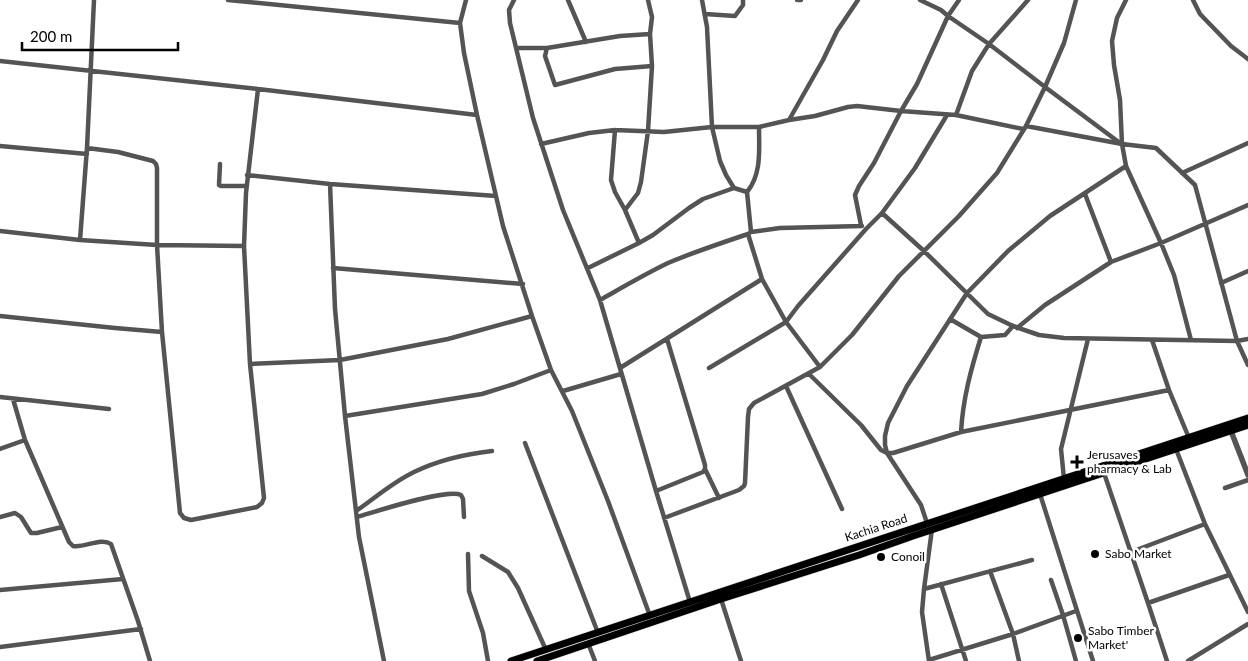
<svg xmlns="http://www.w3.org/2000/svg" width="1248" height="661" font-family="Lato,sans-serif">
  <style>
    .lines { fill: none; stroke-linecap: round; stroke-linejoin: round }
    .trunk-casing { stroke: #dbdbdb; stroke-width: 8 }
    .minor { stroke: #545454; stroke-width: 4.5 }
    .tertiary { stroke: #545454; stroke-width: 5.5 }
    .trunk { stroke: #000; stroke-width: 7 }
    .poi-dot { fill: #000; stroke: #fff; stroke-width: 2 }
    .labels { text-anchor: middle; stroke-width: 5; stroke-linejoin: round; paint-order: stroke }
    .poi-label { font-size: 12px; fill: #000; stroke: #fff; text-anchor: start }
    .street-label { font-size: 12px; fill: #000; stroke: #fff }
  </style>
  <rect width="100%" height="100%" fill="#fff"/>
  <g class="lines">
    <g class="trunk-casing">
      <path id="trunk" d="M511,661L1248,418
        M537,661L721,599L859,555L913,536L1248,425"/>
    </g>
    <path class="minor" d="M228,0L460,23
      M466,0L460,23L464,53L477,115L503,226L532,316L551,370L572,411L608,501L650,616
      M514,0L509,10L510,23L533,118L563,210L600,300L656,491L690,602
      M568,0L586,42
      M702,0L707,27L712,127L720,161L726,175L734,188L747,192
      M797,0H801
      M920,0L941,10L948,16L989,44L1045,87L1120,143
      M959,0L948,16L917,84L901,111L956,115L1023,129
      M1126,0L1117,18L1112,41L1114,65L1120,100L1122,144L1126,166L1161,243L1174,275L1191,340
      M1193,0L1200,14L1231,46L1248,59
      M705,14L735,16L743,5V0
      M516,48H547L620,36L650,34
      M547,48L545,56L555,85L615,69L652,66
      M0,61L258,89L477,115
      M956,115L972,71L989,44L1028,0
      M789,120L823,60L837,31L858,0
      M1026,126L1122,144L1156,148L1195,185L1237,341L1248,365
      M615,130L611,180L615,192L625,210L639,243
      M541,144L589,133L615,130L664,132L712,127H759L789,120L815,116L848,107L857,106L901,111L874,163L859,186L855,195L861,225
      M0,146L87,154
      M220,164L219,185L221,186H246
      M1126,166L1050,216L1008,251L967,293L907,386L888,423L885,436V445L887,453H893L961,432L1169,390
      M1182,173L1248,143
      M247,175L330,184L496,196
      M330,184L335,309L345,416L359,537L384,661
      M1085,194L1111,262
      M625,210L638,193L641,182L648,131L652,66L650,34L652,17L648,0
      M882,213L924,251L988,314L1013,326L1039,335L1064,338L1237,341L1248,339
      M0,231L80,240L157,245L244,246
      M751,232L780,228L862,226
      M748,234L762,279L786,322L820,367
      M80,240L87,148L94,0
      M333,268L523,284
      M588,268L639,243L653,235L689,208L703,199L734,188
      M1221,283L1248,271
      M600,300C623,287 645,274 668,263C694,252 721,243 748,234L751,232L747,192C762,174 759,149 759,127
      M0,316L115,328L162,332L157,245V168L156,164L153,161L118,152L87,148
      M950,319L981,337C971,369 963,398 961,432
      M1017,328L1045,305L1111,262L1161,243L1248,205
      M162,332L180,513L184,518L191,520L257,507L262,503L264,498L250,364L244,246L246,193L258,89
      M981,337L1005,335L1013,326
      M1152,340L1169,390L1189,438
      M250,364L340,360L448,339L532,316
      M620,368L762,279
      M709,368L786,322L798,306L866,229L882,213L915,168L947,115
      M809,374L861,425L881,450L887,453L921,505L927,523
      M786,386L842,509
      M563,391L621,374
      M0,397L109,409
      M13,399L25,440
      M345,416L482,394L514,384L551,370
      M525,443L598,633
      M0,449L25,440L69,542L73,546C85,548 101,537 111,544L138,621L150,661
      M1176,449L1205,524L1248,612
      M705,469L719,498
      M1104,473L1148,603L1167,661
      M1064,479L1061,449L1088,339
      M1225,488L1248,480
      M656,491L703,472L705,469V465L667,339
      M1040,494L1093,661
      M356,511C375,498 393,482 414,472C439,460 465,454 492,451
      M0,517L15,513L21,517L31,533H37L62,527
      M357,517C375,512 447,488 461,495L463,499L464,517
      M664,518L739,490L744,486L745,483L748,417L749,409L754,403L820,367L852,335L899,276L959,216L997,173L1026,126L1045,87L1064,43L1076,0
      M1131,552L1205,524
      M468,554L469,591L483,633L488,661
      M482,556L508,572L518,588L546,650
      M990,571L1013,634L1019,661
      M1051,580L1063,615L1076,661
      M941,584L966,661
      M924,589L1032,560
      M0,590L123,579
      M721,599L741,661
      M1148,603L1229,575
      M588,643L595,661
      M0,647L141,629
      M929,660L1013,634L1076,611
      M929,661L922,612L924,589L932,529
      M1188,661L1248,624"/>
    <path class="tertiary" d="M1231,431L1248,475"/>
    <use href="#trunk" class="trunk"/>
  </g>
  <g class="poi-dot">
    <path d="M1074.5 454.5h5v5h5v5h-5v5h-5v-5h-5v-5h5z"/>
    <circle cx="1095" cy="554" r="5"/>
    <circle cx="881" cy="557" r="5"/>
    <circle cx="1078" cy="638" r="5"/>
  </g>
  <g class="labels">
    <g class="poi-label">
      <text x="1087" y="459">Jerusaves<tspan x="1087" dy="14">pharmacy &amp; Lab</tspan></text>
      <text x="1105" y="558">Sabo Market</text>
      <text x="891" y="561">Conoil</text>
      <text x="1088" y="635">Sabo Timber<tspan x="1088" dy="14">Market'</tspan></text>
    </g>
    <g class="street-label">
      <text transform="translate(876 528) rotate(-18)" y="4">Kachia Road</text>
    </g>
  </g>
  <path d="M22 42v8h156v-8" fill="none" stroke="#000000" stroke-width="2.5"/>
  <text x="30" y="42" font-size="15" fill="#000000" stroke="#ffffff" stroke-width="4" paint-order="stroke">200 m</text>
</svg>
